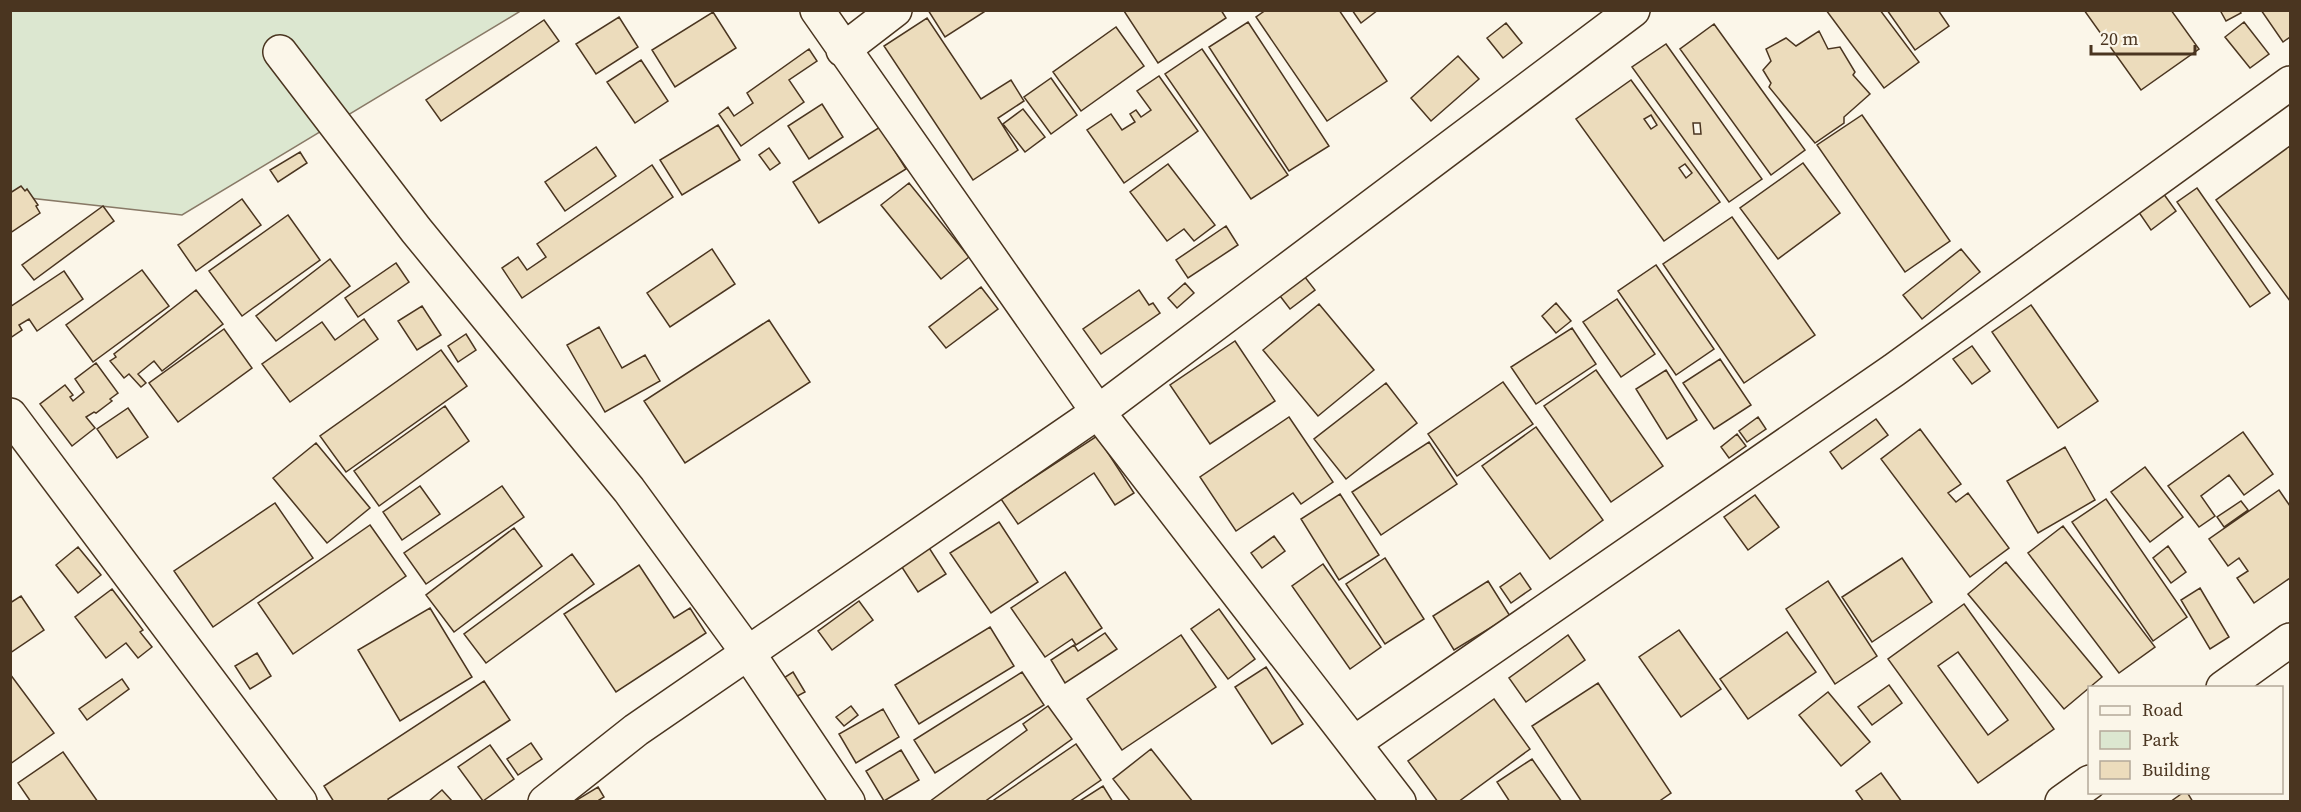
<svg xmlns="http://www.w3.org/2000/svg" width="2301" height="812" font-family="'Source Serif 4',serif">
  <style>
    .green { fill: #dce7d0; stroke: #887966; stroke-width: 1.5 }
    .building { fill: #ecdcbc; stroke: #4a3520; stroke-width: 1.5; fill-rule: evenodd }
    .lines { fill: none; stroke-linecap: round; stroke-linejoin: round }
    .minor-casing { stroke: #4a3520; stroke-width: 36 }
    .minor { stroke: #fbf6e9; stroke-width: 33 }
  </style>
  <rect width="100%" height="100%" fill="#fbf6e9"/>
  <path class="green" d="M518,10L519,12L182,215L11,196V11Z"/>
  <path class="building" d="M928,10H983L984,12L945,37Z
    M1221,10L1226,18L1158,63L1124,11Z
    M1266,10H1339L1387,81L1327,121L1256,17Z
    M1352,10H1378L1361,23Z
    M1826,10H1880L1919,62L1884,88Z
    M1887,10H1938L1949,26L1915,50Z
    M2084,10H2171L2199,49L2141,90Z
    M2220,10H2239L2241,13L2226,21Z
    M2261,10H2290V37L2283,42Z
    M713,12L736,48L675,87L652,50Z
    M619,17L638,47L596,74L576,44Z
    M927,18L981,99L1011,80L1024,101L998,118L1018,150L973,180L884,46Z
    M544,20L559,41L441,121L426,100Z
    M1248,22L1329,146L1289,171L1209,47Z
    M2244,22L2269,54L2250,68L2225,37Z
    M1506,23L1522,43L1503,58L1487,38Z
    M1714,24L1805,150L1771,175L1680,49Z
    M1116,27L1144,66L1081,111L1053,72Z
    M1819,31L1828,49L1840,47L1855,72L1853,75L1870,94L1844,117V123L1815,143L1769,87L1771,83L1763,70L1771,61L1766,49L1786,38L1796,46Z
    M1666,44L1762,179L1729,202L1632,67ZM1693,123H1700L1701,134H1694Z
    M809,49L817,61L789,80L804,102L741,146L719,114L728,107L734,116L753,103L747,93Z
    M1202,49L1288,175L1251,199L1165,74Z
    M1458,56L1479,79L1431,121L1411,98Z
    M641,60L668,101L635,123L607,82Z
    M1159,76L1198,131L1124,183L1087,130L1111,114L1122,130L1135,122L1130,114L1136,110L1141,117L1151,110L1137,91Z
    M1051,78L1077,115L1051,134L1024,97Z
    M1631,80L1720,202L1664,241L1576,119ZM1651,115L1657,125L1651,129L1644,119ZM1685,164L1692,173L1686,178L1679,168Z
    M822,104L843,137L809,159L788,126Z
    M1023,109L1045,137L1025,152L1003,124Z
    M1862,115L1950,241L1905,272L1817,145Z
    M718,125L740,160L682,195L660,160Z
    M880,127L906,169L819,223L793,182Z
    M2290,146V301L2216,200Z
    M596,147L616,176L565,211L545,182Z
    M769,148L780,163L770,170L759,155Z
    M300,152L307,163L278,182L270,170Z
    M1803,163L1840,213L1778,259L1740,208Z
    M1168,164L1215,225L1194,241L1184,229L1167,241L1130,192Z
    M652,165L673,197L522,298L502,268L518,257L527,270L546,257L537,244Z
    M909,183L969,257L941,279L881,205Z
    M21,186L25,191L27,189L38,205L36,206L40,213L10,233V193Z
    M2197,188L2270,293L2250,307L2177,202Z
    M2163,193L2176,211L2151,230L2138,211Z
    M242,199L261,225L196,271L178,245Z
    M103,206L114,221L34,280L22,265Z
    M288,215L320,260L242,316L209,271Z
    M1732,217L1815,335L1744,383L1663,264Z
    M1226,226L1238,245L1188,278L1176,260Z
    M712,249L735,284L670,327L647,293Z
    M1961,249L1980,272L1922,319L1903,295Z
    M330,259L350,286L276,341L256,316Z
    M396,263L409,282L358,317L345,298Z
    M1656,265L1714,349L1676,375L1618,291Z
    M142,270L169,306L93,362L66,325Z
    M64,271L83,299L37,331L29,319L19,325L22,330L10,338V307Z
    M1301,272L1315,290L1290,309L1277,292Z
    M1185,283L1194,293L1177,308L1168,298Z
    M981,287L998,309L946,348L929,327Z
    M196,290L223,324L162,371L154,361L138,374L146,383L141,387L129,374L124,378L110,361L116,357L114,354Z
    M1139,290L1149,305L1153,303L1160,313L1101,354L1083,329Z
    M1617,299L1655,354L1621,377L1583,322Z
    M1556,303L1571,321L1556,333L1542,316Z
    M1319,304L1374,370L1318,416L1263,350Z
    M2031,305L2098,401L2058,428L1992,332Z
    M422,306L441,335L417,350L398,321Z
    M364,319L378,339L290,402L262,364L322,322L335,340Z
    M769,320L810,382L685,463L644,401Z
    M599,327L622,368L645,355L660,381L605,412L567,345Z
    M1572,328L1596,364L1536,404L1511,367Z
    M224,329L252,368L178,422L149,383Z
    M466,334L476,350L458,362L448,346Z
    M1235,341L1275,401L1210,444L1170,385Z
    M1972,346L1990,371L1972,384L1953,359Z
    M441,350L467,386L346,472L320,436Z
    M1720,359L1751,405L1714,429L1683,383Z
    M96,363L118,393L110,399L112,401L96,413L94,412L86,417L95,428L72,446L40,404L65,385L73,395L70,397L73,401L84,392L75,379Z
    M1596,370L1663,466L1611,502L1544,406Z
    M1666,370L1697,420L1667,439L1636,389Z
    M1503,382L1533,424L1457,476L1428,434Z
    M1386,383L1417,423L1346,479L1314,439Z
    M445,406L469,441L379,506L354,471Z
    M128,408L148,437L117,458L97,429Z
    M1289,417L1333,482L1301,504L1293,493L1236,531L1200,477Z
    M1758,417L1766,429L1747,442L1739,431Z
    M1876,419L1888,435L1842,469L1830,452Z
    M1536,427L1603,520L1550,559L1482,466Z
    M1920,429L1961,484L1948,493L1956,502L1968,493L2009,548L1970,577L1881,459Z
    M2243,432L2273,474L2244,495L2229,475L2201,496L2215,516L2199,527L2168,486Z
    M1737,434L1746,446L1729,458L1721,447Z
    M1097,436L1134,493L1115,505L1094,473L1018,524L1001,499Z
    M1429,442L1457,484L1381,535L1352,492Z
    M316,443L370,508L327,543L273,478Z
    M2065,447L2095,500L2038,533L2007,481Z
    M2145,467L2183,517L2150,542L2111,492Z
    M420,486L440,514L402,540L383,512Z
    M502,486L524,517L426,584L404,553Z
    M2279,490L2290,506V578L2254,603L2237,578L2248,571L2239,558L2228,566L2209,539Z
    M1340,494L1379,555L1339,580L1301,519Z
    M1755,495L1779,527L1748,550L1724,517Z
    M2106,499L2187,617L2153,641L2072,522Z
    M2241,501L2248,510L2224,527L2217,517Z
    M275,503L313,558L213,627L174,571Z
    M999,522L1038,582L991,613L950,553Z
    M370,525L406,576L293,654L258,603Z
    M2063,526L2155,647L2119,673L2028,553Z
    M514,528L542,566L454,632L426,595Z
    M1274,536L1285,551L1262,568L1251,553Z
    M924,540L946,574L918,592L896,558Z
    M2168,546L2186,572L2171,583L2153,558Z
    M78,547L101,575L78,593L56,565Z
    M572,554L594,584L486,663L464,634Z
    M1385,558L1424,619L1385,644L1346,584Z
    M1902,558L1932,602L1872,642L1842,597Z
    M2006,562L2102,677L2064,709L1968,594Z
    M1323,564L1381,647L1350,669L1292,586Z
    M639,565L674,618L690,608L706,633L616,692L564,614Z
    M1065,572L1102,628L1076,645L1072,639L1045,657L1011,608Z
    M1520,573L1531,589L1511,603L1500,587Z
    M1488,581L1510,616L1454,650L1433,616Z
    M1828,581L1877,656L1835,684L1786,609Z
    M2200,588L2229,637L2210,649L2181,600Z
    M112,589L143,630L140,632L152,647L138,658L126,643L106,658L75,617Z
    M21,596L44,630L10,653V603Z
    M859,601L873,620L832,650L818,631Z
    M1964,604L2054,729L1978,783L1888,659ZM1958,652L2008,720L1988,735L1938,666Z
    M430,608L472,677L400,721L358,650Z
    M1219,609L1255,659L1228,679L1191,629Z
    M990,627L1014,666L919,724L895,685Z
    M1679,630L1721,689L1681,717L1639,657Z
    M1787,632L1816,672L1748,719L1720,679Z
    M1105,633L1117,649L1065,683L1051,660L1074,645L1078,651Z
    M1181,635L1216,687L1122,750L1087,699Z
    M1568,635L1585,660L1526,702L1509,678Z
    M257,653L271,676L250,689L235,666Z
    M1266,667L1303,724L1272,744L1235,687Z
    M793,672L805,692L790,700L779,681Z
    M1022,672L1044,705L935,773L914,740Z
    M10,674L54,733L10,764Z
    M122,679L129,689L87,720L79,709Z
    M484,681L510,720L388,799L389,802H334L324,786Z
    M1598,683L1671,793L1658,802H1582L1532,726Z
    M1889,685L1902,703L1872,725L1858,707Z
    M1828,692L1870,742L1841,766L1799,715Z
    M1494,699L1530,749L1458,802H1438L1408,761Z
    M851,706L858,715L844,726L836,717Z
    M1048,706L1072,739L984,802H929L1027,730L1023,724Z
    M883,709L899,737L856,763L839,734Z
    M531,743L542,759L518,775L507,759Z
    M1076,744L1101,780L1069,802H991Z
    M490,745L514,779L483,801L458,767Z
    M1151,749L1193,802H1131L1113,779Z
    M901,750L919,780L884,801L866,771Z
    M63,752L98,802H31L18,783Z
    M1532,759L1562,802H1510L1497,782Z
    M1881,773L1902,802H1864L1856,791Z
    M1103,786L1113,802H1078Z
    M598,787L604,797L599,800L600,802L575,801Z
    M442,790L453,802H428Z
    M2184,792H2187L2193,802H2170Z"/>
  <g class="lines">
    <g class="minor-casing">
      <path id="minor" d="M817,10L1098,412L1399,802
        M843,50L895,10
        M280,52L416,230L629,490L748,653L848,802
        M10,415L300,802
        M2223,688L2290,640
        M1354,743L1894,370L2290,83
        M545,802L636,730L1098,412L1633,10
        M2062,802L2090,782"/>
    </g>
    <use href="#minor" class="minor"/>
  </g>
  <rect width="2301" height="812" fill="none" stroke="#4a3520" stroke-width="24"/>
  <rect x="2088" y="686" width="195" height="108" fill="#fbf6e9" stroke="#b4a999" stroke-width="1.5"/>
  <rect x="2100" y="706" width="30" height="9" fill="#fbf6e9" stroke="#b4a999" stroke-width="1.5"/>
  <text x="2142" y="716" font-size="18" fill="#4a3520">Road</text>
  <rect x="2100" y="731" width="30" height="18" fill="#dce7d0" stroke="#b4a999" stroke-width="1.5"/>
  <text x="2142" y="746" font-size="18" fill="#4a3520">Park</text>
  <rect x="2100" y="761" width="30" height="18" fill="#ecdcbc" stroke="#b4a999" stroke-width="1.5"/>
  <text x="2142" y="776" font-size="18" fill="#4a3520">Building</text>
  <path d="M2091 45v9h104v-9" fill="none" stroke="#4a3520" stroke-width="3"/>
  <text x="2100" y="45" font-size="18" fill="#4a3520" stroke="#fbf6e9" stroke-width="4.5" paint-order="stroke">20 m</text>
</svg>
